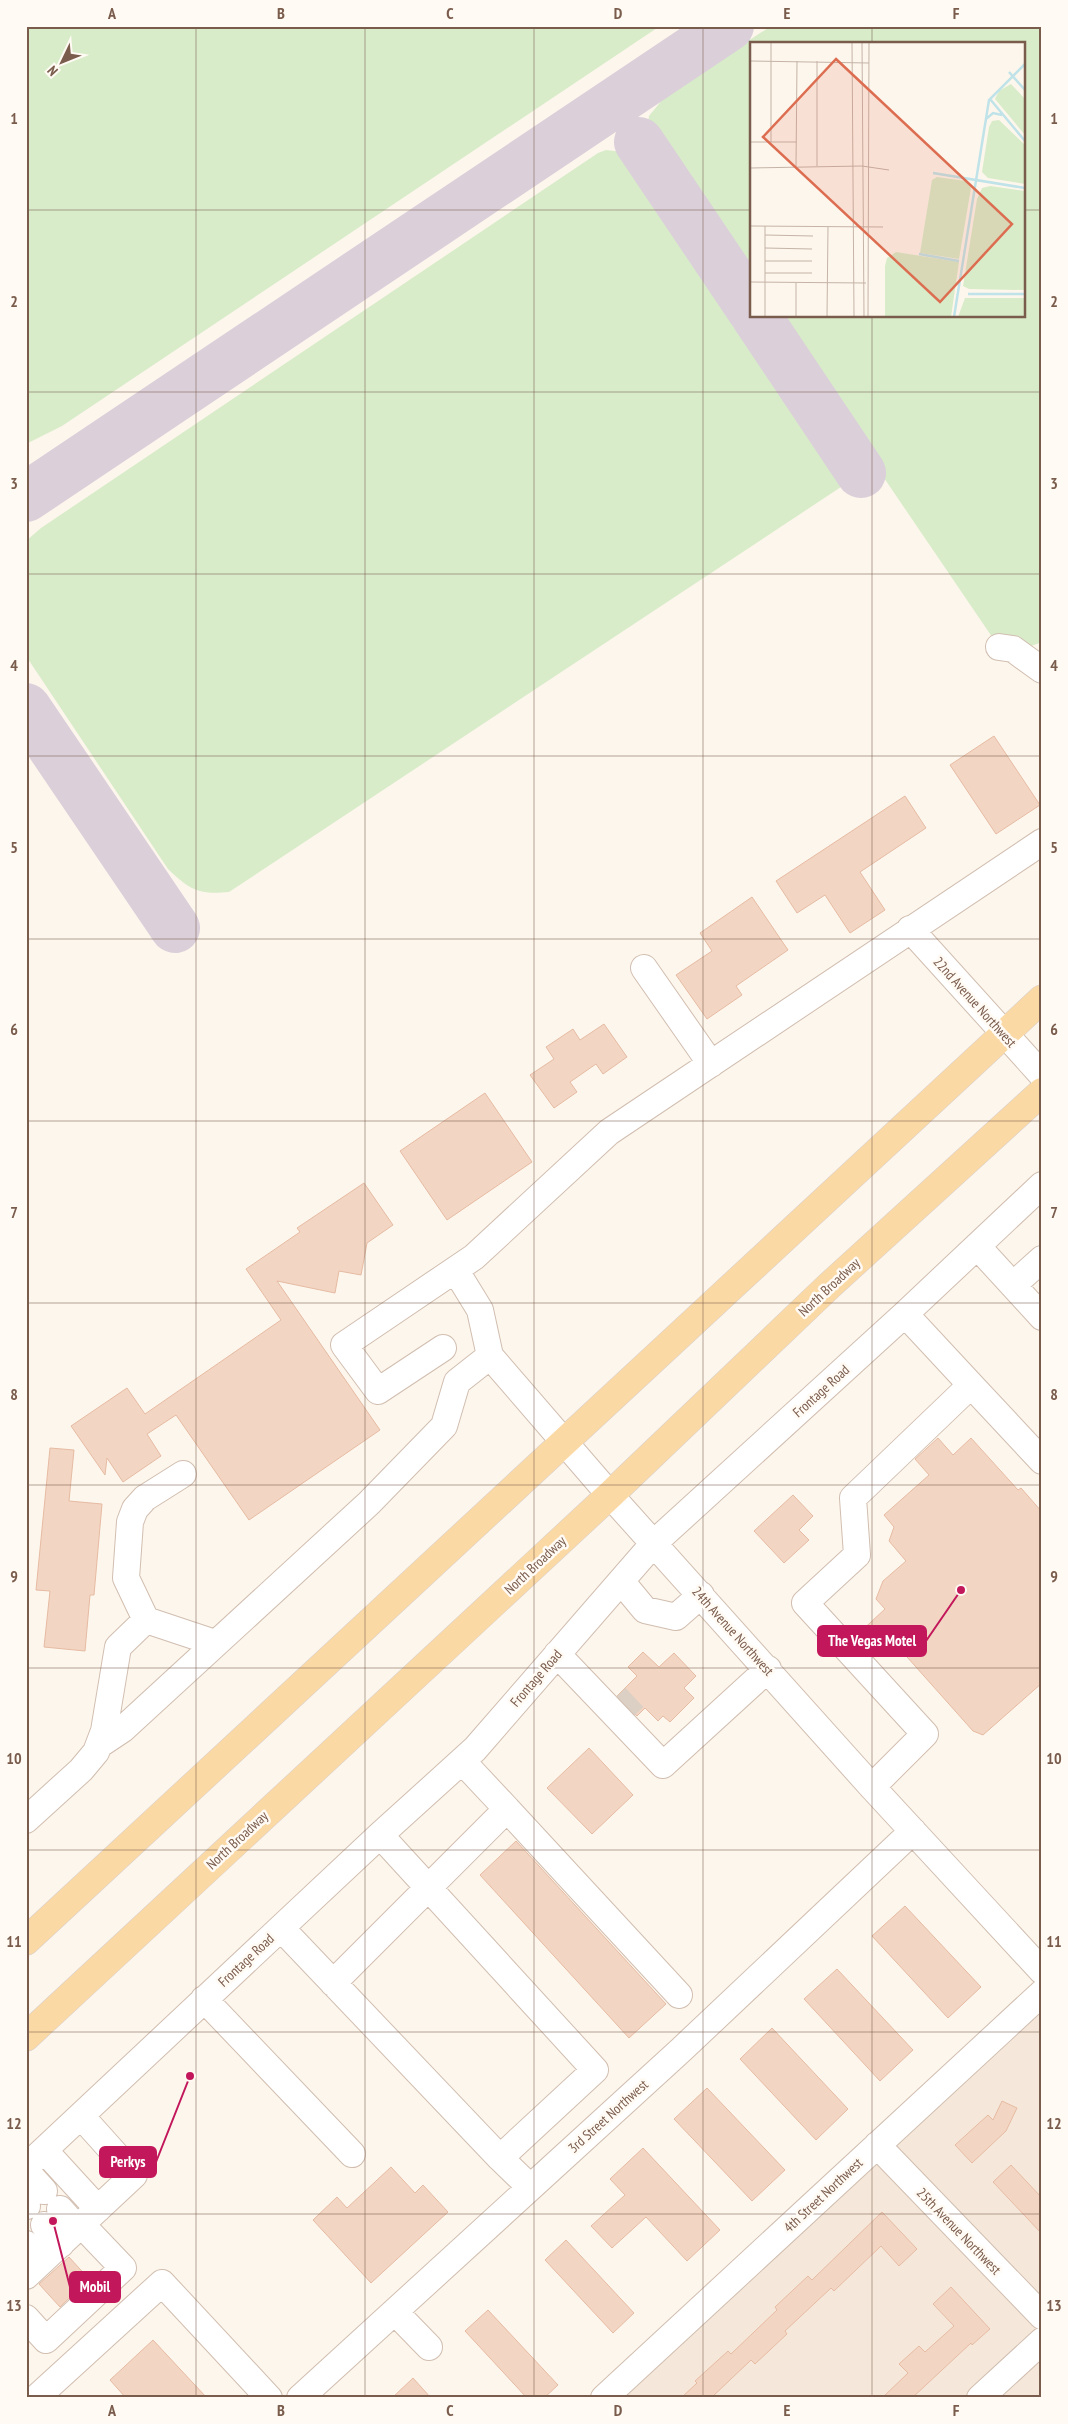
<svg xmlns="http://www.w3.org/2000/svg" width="1068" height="2424" font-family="'PT Sans Narrow',sans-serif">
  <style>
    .residential { fill: #f5e8da }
    .green { fill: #d8ecc9 }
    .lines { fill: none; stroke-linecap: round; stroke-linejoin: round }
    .taxiway { stroke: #dbcfda; stroke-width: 50 }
    .building { fill: #f3d5c3; stroke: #e6bba3 }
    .minor-tunnel { stroke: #dcd0c4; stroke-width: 26; stroke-dasharray: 26 13; stroke-linecap: butt }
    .minor-casing { stroke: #d1beb0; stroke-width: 28 }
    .major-casing { stroke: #dad1cd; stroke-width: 29 }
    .minor { stroke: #fff; stroke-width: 26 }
    .major { stroke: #fbd9a5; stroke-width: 28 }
    .grid { fill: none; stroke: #7a5c4d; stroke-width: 1; stroke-opacity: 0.55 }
    .labels { text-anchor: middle; stroke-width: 5; stroke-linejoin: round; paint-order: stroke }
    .street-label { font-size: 14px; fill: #7a5c4d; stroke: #fffaf3 }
    .inset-river { fill: none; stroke: #bfe3e8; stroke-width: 2.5 }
    .inset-road { fill: none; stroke: #c5b3a7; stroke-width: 1 }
    .view { fill: #dc6d51; fill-opacity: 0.15; stroke: #dc6d51; stroke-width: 2.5 }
    .inset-edge { fill: none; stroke: #7a5c4d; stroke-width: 2.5 }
    .leader { fill: none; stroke: #c2185b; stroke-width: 2 }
    .callout-dot { fill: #c2185b; stroke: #fffaf3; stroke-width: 2 }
    .callout { fill: #c2185b; stroke: #c2185b; stroke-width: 2 }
    .callout-label { font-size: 15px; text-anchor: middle; font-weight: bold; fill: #fff }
    .neatline { fill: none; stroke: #7a5c4d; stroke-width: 2 }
    .grid-label { font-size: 16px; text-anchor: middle; font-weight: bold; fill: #7a5c4d }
  </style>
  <rect width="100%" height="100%" fill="#fdf6ec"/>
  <path class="residential" d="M1042,1994V2398H604Z"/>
  <path class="green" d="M26,26H660L62,426L26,444Z
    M771,26H1042V642L1005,656L774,316H1024V44H752V283L647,130L649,116L667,94Z
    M606,150L623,152L630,161L847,483L229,892C199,895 190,890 168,869L26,656V541L41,528L598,153Z"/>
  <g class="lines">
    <path class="taxiway" d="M639,142L752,310
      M756,316L861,473
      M26,497L729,26
      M26,708L175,928"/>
  </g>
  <path class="building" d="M994,736L1040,805L996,834L950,765Z
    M905,796L926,828L860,872L885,910L850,933L825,895L797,913L776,881Z
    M752,897L788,950L736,986L742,995L707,1019L676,975L712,951L700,933Z
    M604,1024L627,1057L603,1074L596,1064L570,1082L577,1092L554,1108L530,1075L554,1059L546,1047L573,1029L580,1040Z
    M485,1093L532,1162L447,1220L400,1151Z
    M364,1183L393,1225L367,1243L361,1275L339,1271L335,1293L277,1281L380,1430L249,1520L176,1415L147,1434L161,1456L123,1482L107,1458L105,1475L71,1426L127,1388L145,1414L281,1320L246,1269L300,1232L297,1228Z
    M938,1438L953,1455L971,1438L1018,1490L1021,1488L1042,1512V1683L983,1735L973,1731L891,1639L875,1653L858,1634L885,1609L876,1599L883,1581L906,1561L889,1541L894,1527L884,1515L929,1475L915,1459Z
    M50,1448L74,1450L69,1501L102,1504L94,1595H90L85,1651L44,1647L50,1591L36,1590Z
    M793,1495L813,1516L799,1530L809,1540L784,1563L754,1531Z
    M643,1652L659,1667L674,1653L696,1676L684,1688L694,1698L670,1722L663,1716L658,1721L645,1708L637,1716L617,1696L637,1676L628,1667Z
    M589,1748L633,1795L592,1834L547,1788Z
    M516,1841L666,2004L629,2038L480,1875Z
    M905,1906L981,1987L948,2018L872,1936Z
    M837,1969L913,2050L880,2081L804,1999Z
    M772,2028L848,2109L816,2140L740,2059Z
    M707,2088L785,2170L752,2201L674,2119Z
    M1002,2101L1017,2108L1006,2131L972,2163L955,2145L988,2115L993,2120Z
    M643,2148L720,2230L687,2261L646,2217L612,2248L591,2226L625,2195L610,2179Z
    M1011,2165L1042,2198V2234L993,2182Z
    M391,2167L415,2193L423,2185L448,2212L371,2283L313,2220L337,2197L347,2208Z
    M882,2212L917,2249L899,2266L881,2246L834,2291L831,2288L785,2331L787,2334L755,2364L751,2360L711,2398H681L697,2383L695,2381L728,2351L731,2354L777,2310L775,2307L808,2276L812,2280Z
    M566,2240L634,2313L613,2333L545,2260Z
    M69,2257L89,2279L60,2307L39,2284Z
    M951,2287L990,2329L972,2345L971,2343L912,2398H882L908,2373L899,2364L919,2346L925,2352L954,2326L933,2304Z
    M488,2310L558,2385L544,2398H527L465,2331Z
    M153,2340L207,2398H126L110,2380Z
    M413,2378L431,2398H392Z"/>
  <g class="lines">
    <path class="minor-tunnel" d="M616,1697L635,1717"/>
    <g class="minor-casing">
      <path id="minor" d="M999,647L1013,649L1042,670
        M910,929L1042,1075
        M644,968L711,1064
        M977,1246L1042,1317
        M456,1271L480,1310L490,1356L610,1495L872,1787L1042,1971
        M1013,1285L1042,1259
        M443,1348L378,1391L344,1345L474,1257L609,1132L1042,842
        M971,1385L1042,1461
        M183,1474L145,1498L135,1509L130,1522L126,1578L146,1620L215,1643
        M621,1581L645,1610L676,1617L701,1595
        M557,1654L663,1765L768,1669
        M99,1745L123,1729L369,1503L444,1426L457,1382L490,1356
        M462,1761L507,1809
        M872,1787L925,1734L805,1603L857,1555L853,1498L971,1385L905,1314
        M26,1820L81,1770L96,1752L104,1731L118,1647L146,1620
        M380,1835L595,2070L500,2158L530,2187
        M281,1928L500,2158
        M333,1983L507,1809L679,1995
        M204,1999L352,2154
        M877,2145L1042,2316
        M44,2150L98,2209
        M26,2167L380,1835L475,1749L654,1543L905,1314L1042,1185
        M26,2171L44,2191
        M26,2205L27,2206
        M60,2209L77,2228
        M44,2225L61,2244
        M26,2244L42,2261
        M26,2276L134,2175L81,2116
        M395,2312L429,2347
        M26,2318L46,2340L123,2268L81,2224
        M36,2398L162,2283L269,2398
        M300,2398L681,2050L913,1831
        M604,2398L1042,1993
        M980,2398L1042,2341"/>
    </g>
    <g class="major-casing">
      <path id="major" d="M26,1941L1042,999
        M26,2037L610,1495L830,1285L1042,1092"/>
    </g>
    <use href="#minor" class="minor"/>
    <use href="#major" class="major"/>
  </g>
  <path class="grid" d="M196,26V2398M365,26V2398M534,26V2398M703,26V2398M872,26V44M26,210H752M1024,210H1042M872,316V2398M26,392H1042M26,574H1042M26,756H1042M26,939H1042M26,1121H1042M26,1303H1042M26,1485H1042M26,1668H1042M26,1850H1042M26,2032H1042M26,2214H1042"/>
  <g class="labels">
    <g class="street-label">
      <text transform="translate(975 1002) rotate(48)" y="5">22nd Avenue Northwest</text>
      <text transform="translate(829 1287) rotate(-43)" y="5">North Broadway</text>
      <text transform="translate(821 1391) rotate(-42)" y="5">Frontage Road</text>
      <text transform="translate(535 1565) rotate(-43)" y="5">North Broadway</text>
      <text transform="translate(733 1631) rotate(48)" y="5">24th Avenue Northwest</text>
      <text transform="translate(536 1678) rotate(-49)" y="5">Frontage Road</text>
      <text transform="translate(237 1840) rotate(-43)" y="5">North Broadway</text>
      <text transform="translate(246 1960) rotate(-43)" y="5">Frontage Road</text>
      <text transform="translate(608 2116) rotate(-42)" y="5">3rd Street Northwest</text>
      <text transform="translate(823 2195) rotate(-43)" y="5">4th Street Northwest</text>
      <text transform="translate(959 2231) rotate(46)" y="5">25th Avenue Northwest</text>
    </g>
  </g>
  <g transform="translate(750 42)">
    <rect width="275" height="275" fill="#fdf6ec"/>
    <path d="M261,42L275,57V93L245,57L249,49ZM249,78L275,103V142L238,136L232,130L239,85L242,79ZM187,135L216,139L221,146L209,217L170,211L182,138ZM240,144L275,149V248L219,247L213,244L227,157L232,146ZM146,210L209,220L201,275H135V224L137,216ZM215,256H275V275H208Z" fill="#d8ecc9"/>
    <path class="inset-river" d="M259,30L275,48M240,57L275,99M236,77L243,71L252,73M183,131L275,146M169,212L209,219M218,252H275M204,275L239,58L275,22"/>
    <path class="inset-road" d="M102,0L104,275M112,0L114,275M0,19L119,21M0,100H46M21,100V0M46,124L47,19M67,124V19M0,126L112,124L139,128M0,184L133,185M15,193L63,194M15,206L62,207M15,219H62M15,231H62M0,240L116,241M46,241V275M15,275V184M77,275L78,185M118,275L119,0"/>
    <path class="view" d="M86,17L262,182L190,260L13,95Z"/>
    <rect width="275" height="275" class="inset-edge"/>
  </g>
  <path class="leader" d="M961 1590L926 1641M190 2076L156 2162M53 2221L70 2287"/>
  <g class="callout-dot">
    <circle cx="961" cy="1590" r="5"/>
    <circle cx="190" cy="2076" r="5"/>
    <circle cx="53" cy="2221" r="5"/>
  </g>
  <g class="callout">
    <rect x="818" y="1626" width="108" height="30" rx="5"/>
    <rect x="100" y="2147" width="56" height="30" rx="5"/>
    <rect x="70" y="2272" width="50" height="30" rx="5"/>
  </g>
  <g class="callout-label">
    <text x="872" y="1646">The Vegas Motel</text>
    <text x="128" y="2167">Perkys</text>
    <text x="95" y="2292">Mobil</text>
  </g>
  <rect width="1068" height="2424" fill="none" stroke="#fffaf3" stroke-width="55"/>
  <g transform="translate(62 62) rotate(227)" stroke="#fffaf3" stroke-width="4" paint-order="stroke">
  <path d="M0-4L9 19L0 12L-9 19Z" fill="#7a5c4d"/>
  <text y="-8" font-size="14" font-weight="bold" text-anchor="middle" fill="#7a5c4d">N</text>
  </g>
  <rect x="28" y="28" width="1012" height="2368" class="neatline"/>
  <g class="grid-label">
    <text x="112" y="19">A</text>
    <text x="281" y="19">B</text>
    <text x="450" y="19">C</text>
    <text x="618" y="19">D</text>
    <text x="787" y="19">E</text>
    <text x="956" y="19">F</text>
    <text x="14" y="124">1</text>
    <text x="1054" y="124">1</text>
    <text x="14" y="307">2</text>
    <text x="1054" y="307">2</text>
    <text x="14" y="489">3</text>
    <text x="1054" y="489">3</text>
    <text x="14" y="671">4</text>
    <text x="1054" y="671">4</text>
    <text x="14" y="853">5</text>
    <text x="1054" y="853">5</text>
    <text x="14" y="1035">6</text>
    <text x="1054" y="1035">6</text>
    <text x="14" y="1218">7</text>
    <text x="1054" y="1218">7</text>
    <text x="14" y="1400">8</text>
    <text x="1054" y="1400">8</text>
    <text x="14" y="1582">9</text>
    <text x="1054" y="1582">9</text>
    <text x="14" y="1764">10</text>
    <text x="1054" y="1764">10</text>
    <text x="14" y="1947">11</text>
    <text x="1054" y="1947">11</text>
    <text x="14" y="2129">12</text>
    <text x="1054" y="2129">12</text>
    <text x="14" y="2311">13</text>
    <text x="1054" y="2311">13</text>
    <text x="112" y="2416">A</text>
    <text x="281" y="2416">B</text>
    <text x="450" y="2416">C</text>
    <text x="618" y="2416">D</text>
    <text x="787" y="2416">E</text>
    <text x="956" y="2416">F</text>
  </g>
</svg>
